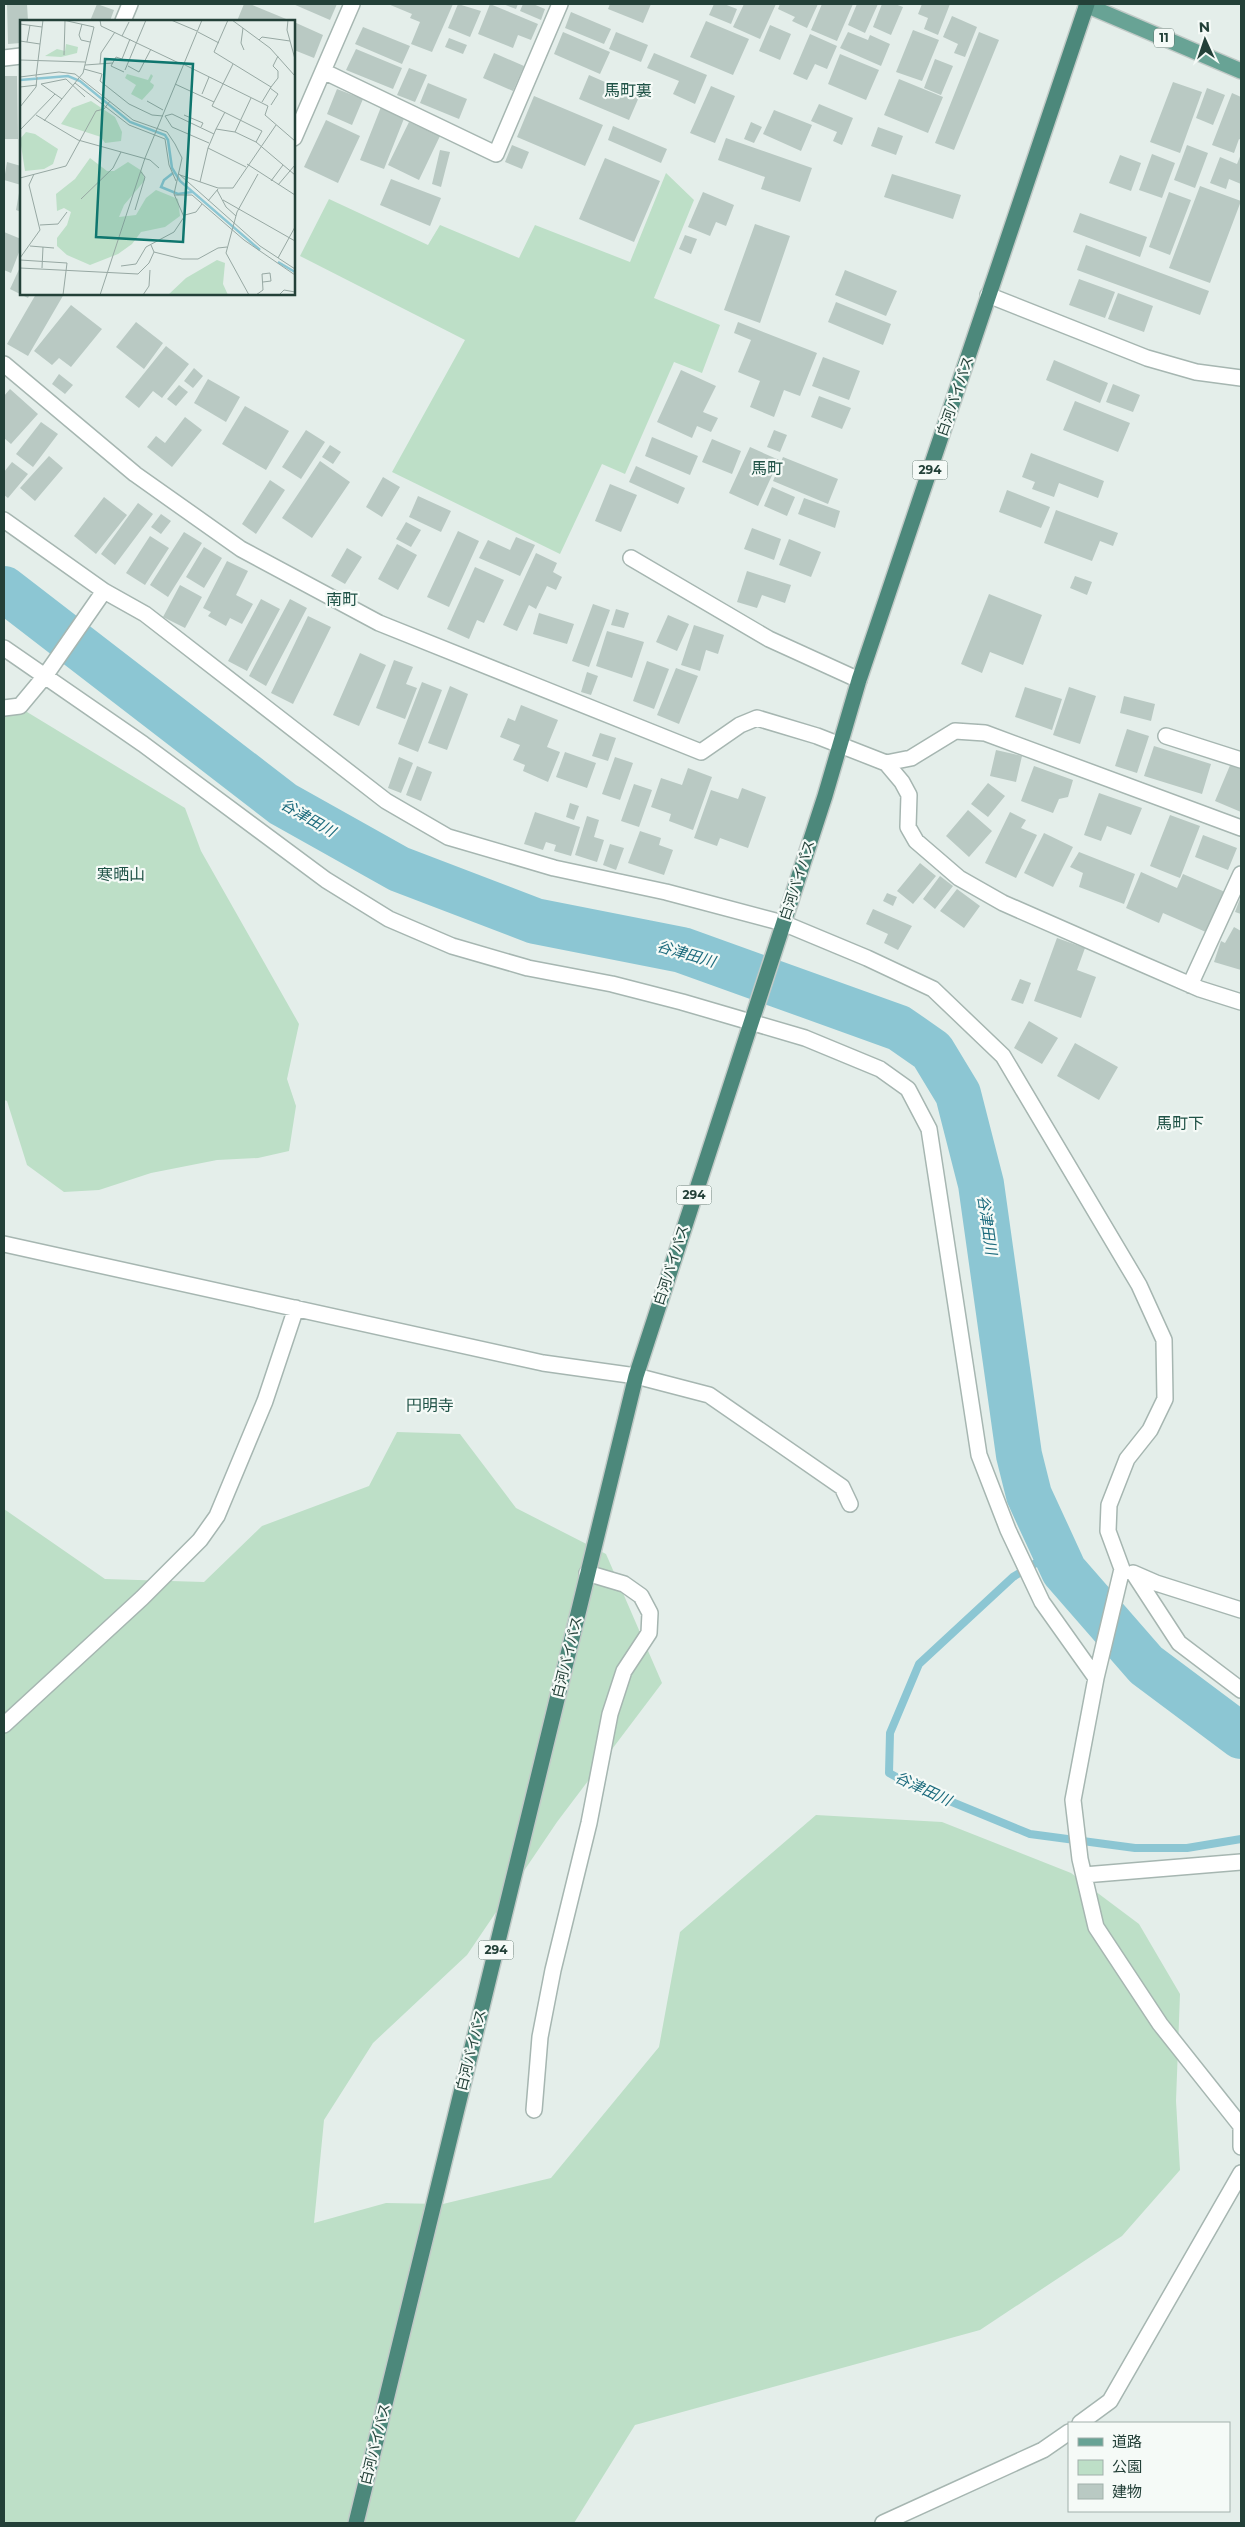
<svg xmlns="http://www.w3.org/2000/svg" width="1245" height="2527" font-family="Montserrat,'Noto Sans JP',sans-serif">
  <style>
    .green { fill: #bddfc7 }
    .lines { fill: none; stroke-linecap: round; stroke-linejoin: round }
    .stream { stroke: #8cc6d3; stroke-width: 8 }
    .river { stroke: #8cc6d3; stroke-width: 46 }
    .building { fill: #b9c9c3 }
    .minor-casing { stroke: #a6b6b1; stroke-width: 18 }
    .primary-casing { stroke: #c1cac7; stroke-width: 18 }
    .trunk-casing { stroke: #c1cac7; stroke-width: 18 }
    .minor { stroke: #fff; stroke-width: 15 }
    .primary { stroke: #68a395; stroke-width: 15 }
    .trunk { stroke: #4c887b; stroke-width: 15 }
    .labels { text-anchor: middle; stroke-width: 4.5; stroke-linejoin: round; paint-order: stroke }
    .shield { fill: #f5faf7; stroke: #627871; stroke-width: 1 }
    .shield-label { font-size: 12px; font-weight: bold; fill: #234038 }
    .street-label { font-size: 14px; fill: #234038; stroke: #f5faf7 }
    .water-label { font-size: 15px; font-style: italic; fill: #1c6b7d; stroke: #f5faf7 }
    .quarter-label { font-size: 16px; fill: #1f5246; stroke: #f5faf7 }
    .inset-river { fill: none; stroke: #8cc6d3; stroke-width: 2.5 }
    .inset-road { fill: none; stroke: #97a8a3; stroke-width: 1 }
    .view { fill: #0f766e; fill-opacity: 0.15; stroke: #0f766e; stroke-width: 2.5 }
    .inset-edge { fill: none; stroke: #234038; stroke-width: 2.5 }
  </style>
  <rect width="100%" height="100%" fill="#e4eeea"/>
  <path class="green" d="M666,173L694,200L654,298L720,325L702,373L674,362L625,474L602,464L560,554L392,472L465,340L300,256L329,199L428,245L440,225L519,258L535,225L630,262Z
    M4,698L185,808L201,851L299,1024L287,1079L296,1106L289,1151L258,1158L217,1160L151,1173L99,1190L64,1192L27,1165L7,1101L4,1100Z
    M397,1432L460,1434L516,1508L606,1554L662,1683L557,1822L467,1955L373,2043L324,2120L314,2223L386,2203L443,2204L551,2178L659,2047L680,1932L816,1815L942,1822L1071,1873L1139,1924L1180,1994L1176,2101L1180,2170L1122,2236L980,2330L635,2425L574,2523H4V1509L105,1579L204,1582L262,1526L369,1486Z"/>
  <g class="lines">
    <path class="stream" d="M1054,1552L1013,1577L919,1664L890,1733L889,1773L913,1786L1030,1834L1135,1848H1187L1241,1839"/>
    <path class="river" d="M4,589L283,804L399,869L535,921L682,950L899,1028L932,1051L958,1094L981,1184L1019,1455L1029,1495L1064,1571L1146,1665L1241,1736"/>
  </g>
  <path class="building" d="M7,4H27L28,21H21V43L8,44Z
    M97,4L114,10L110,21H90Z
    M244,4H250L291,21H237Z
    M293,4H337L330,20Z
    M388,4H453L432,52L411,44L420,22L410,18L412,14Z
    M458,4L481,11L470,37L448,28Z
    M490,4L538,24L531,40L518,35L513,48L478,34Z
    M503,4H518L516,9Z
    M523,4H533L545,9L541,20L520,11Z
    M610,4H651L643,23L608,9Z
    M714,4H724L737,9L731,24L709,15Z
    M744,4H776L760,39L733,27Z
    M780,4H818L807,28L792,21L795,17L778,9Z
    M822,4H853L837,41L811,30Z
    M857,4H878L865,33L848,25Z
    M882,4H895L903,7L891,35L873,27Z
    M922,4H950L938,35L924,29L928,18L918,14Z
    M571,12L611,29L604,44L565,28Z
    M952,16L977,27L965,57L954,53L958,44L943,37Z
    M706,21L749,39L733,75L690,57Z
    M294,22L323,35L314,58L294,50Z
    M770,25L791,34L780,60L759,51Z
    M363,27L410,46L402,64L355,44Z
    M913,30L939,40L922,81L896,72Z
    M563,32L610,52L600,74L554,54Z
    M616,32L648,45L641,62L609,49Z
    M848,32L868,40L870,35L890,44L881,66L840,48Z
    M979,32L999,40L954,150L935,143Z
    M810,34L837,46L827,69L815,64L807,80L793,74Z
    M449,38L467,45L463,54L445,47Z
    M356,49L402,68L393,89L346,70Z
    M494,53L524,66L513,91L483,78Z
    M654,53L707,75L695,104L673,94L679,81L647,68Z
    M840,54L879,70L866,100L828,84Z
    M935,59L953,66L941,95L924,88Z
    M409,68L427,75L415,102L397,95Z
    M589,75L639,97L629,120L579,99Z
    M4,76H17L18,139H4Z
    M899,79L943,97L928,133L884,115Z
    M1173,82L1202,92L1180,153L1150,142Z
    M428,83L467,99L459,119L420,103Z
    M711,86L735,96L715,143L690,133Z
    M1207,88L1225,95L1213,125L1196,118Z
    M337,89L363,99L352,125L327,114Z
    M1232,93L1241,97V140L1239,139L1234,153L1212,145Z
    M534,96L603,125L585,166L517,137Z
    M819,104L853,118L842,145L833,141L837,132L811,121Z
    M381,107L405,116L384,169L360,160Z
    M774,110L812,125L801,151L763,134Z
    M326,120L360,136L338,183L304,167Z
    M409,122L440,136L419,180L388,165Z
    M751,122L762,127L754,143L744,139Z
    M613,126L667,149L661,163L608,140Z
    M878,127L903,136L896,155L871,146Z
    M726,138L812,168L800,202L761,189L765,177L718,160Z
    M512,145L529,152L522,169L505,162Z
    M1187,145L1208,153L1195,188L1174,180Z
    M440,150L450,152L441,187L432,184Z
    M1152,154L1175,163L1162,198L1139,190Z
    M1241,154V184L1229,179L1226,189L1210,183L1220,157L1237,164Z
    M1120,155L1141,163L1131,191L1109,183Z
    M605,158L660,181L634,242L579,219Z
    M7,162L21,166V185L4,180Z
    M892,174L961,195L953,219L884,197Z
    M391,179L441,198L430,226L380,205Z
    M1200,186L1241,201L1210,283L1169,268Z
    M703,192L734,205L726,226L716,222L710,236L688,227Z
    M1169,192L1191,200L1170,255L1149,247Z
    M19,193H21V212L16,210Z
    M1080,213L1147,237L1140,257L1073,232Z
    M755,224L790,236L760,323L724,310Z
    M4,232L21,239V247L11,273L4,270Z
    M685,235L697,239L691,254L679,249Z
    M1086,245L1209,291L1200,315L1077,270Z
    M21,265V294H30L28,298L10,289Z
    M845,270L897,291L886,316L835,295Z
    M1079,279L1115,292L1105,318L1069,305Z
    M1118,293L1153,306L1144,332L1108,319Z
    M36,294H64L28,356L7,344Z
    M836,302L891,324L883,345L828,322Z
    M71,305L102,329L71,367L59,358L52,365L34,351Z
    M136,322L163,343L144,369L116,347Z
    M738,322L817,353L800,396L784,390L774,417L750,407L760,381L738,372L751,340L734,333Z
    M166,346L189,364L162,398L153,391L139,408L125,397Z
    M823,357L860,371L849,400L812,386Z
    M1054,360L1108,383L1100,403L1046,380Z
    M194,368L203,376L193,388L184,381Z
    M681,370L716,386L703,412L718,418L711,432L697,426L692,438L657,422Z
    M59,374L73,385L65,394L52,384Z
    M208,379L240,397L226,422L194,403Z
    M1113,384L1140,395L1133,412L1106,402Z
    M179,385L188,392L176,406L167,399Z
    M10,389L38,414L11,444L4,438V396Z
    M819,396L851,408L842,429L811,417Z
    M1075,401L1130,423L1118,452L1063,430Z
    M245,406L289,431L266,470L222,444Z
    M185,417L202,430L172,467L147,447L156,436L165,443Z
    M41,422L58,434L33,467L16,454Z
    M306,430L325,442L301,479L282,467Z
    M774,430L787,435L780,452L767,447Z
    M652,437L698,456L690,475L645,456Z
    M712,439L741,451L732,474L702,462Z
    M330,445L341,452L333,464L322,457Z
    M750,447L779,460L758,506L729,493Z
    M1031,453L1104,481L1098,498L1059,483L1054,497L1032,489L1035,482L1022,477Z
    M49,456L63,468L35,501L20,488Z
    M783,457L838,479L828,504L773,481Z
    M320,461L350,482L312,538L282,518Z
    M12,462L28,474L8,498L4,495V472Z
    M636,466L685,488L678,504L629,482Z
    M383,477L400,487L382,517L366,507Z
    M270,480L285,490L256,534L242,524Z
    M610,484L637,495L621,532L595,521Z
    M772,487L795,497L787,516L764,506Z
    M1007,490L1050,507L1041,528L999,512Z
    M418,496L451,511L441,532L409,517Z
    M104,497L127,515L96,554L74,536Z
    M804,498L840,511L835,528L798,514Z
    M138,503L153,514L115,565L101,554Z
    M1056,510L1118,533L1113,546L1100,541L1092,561L1044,543Z
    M161,514L171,521L161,534L151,527Z
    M406,522L421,530L411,547L396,539Z
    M752,528L781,539L774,560L744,549Z
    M458,531L479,541L449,607L427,597Z
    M184,532L202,543L168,597L150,585Z
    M150,536L169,548L145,585L126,573Z
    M516,537L535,545L520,576L479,558L488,540L510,550Z
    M789,539L821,552L811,577L779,565Z
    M397,544L417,555L398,590L378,579Z
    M204,547L222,558L204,588L186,577Z
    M347,548L362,557L345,584L331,576Z
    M536,553L557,563L553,572L562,577L556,590L547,586L536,609L529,605L517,631L503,625Z
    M227,561L248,571L236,595L253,604L242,624L230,618L226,626L208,616L211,612L203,608Z
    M475,567L504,580L484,623L477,620L469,639L447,629Z
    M747,571L791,585L785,603L762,595L757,608L737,602Z
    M1075,576L1092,582L1087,595L1070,588Z
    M180,585L202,597L185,628L163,617Z
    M989,594L1042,615L1023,665L990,652L982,673L961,664Z
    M261,599L280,609L247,671L228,661Z
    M290,599L307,608L266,686L249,676Z
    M593,604L610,610L589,667L572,661Z
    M616,609L629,613L624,628L611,625Z
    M539,613L574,624L567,644L533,634Z
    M668,615L689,624L677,651L656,642Z
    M308,616L331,627L293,704L271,693Z
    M694,625L724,635L718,654L706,650L700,671L681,665Z
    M607,631L644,642L632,678L596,666Z
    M360,653L386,665L359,726L333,715Z
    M394,660L413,667L406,684L417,688L405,719L376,708Z
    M647,661L669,669L654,709L633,701Z
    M676,668L698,676L679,724L657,715Z
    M587,672L598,676L591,695L581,692Z
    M422,682L442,690L418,752L398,744Z
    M450,686L468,694L447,750L428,743Z
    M1025,687L1062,699L1052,730L1015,717Z
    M1069,687L1096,696L1080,744L1053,735Z
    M1124,696L1155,704L1151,721L1120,713Z
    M521,705L558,720L547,747L560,752L548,782L523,771L525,765L513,760L520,745L500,737L508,718L515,721Z
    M1127,729L1149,736L1137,773L1115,766Z
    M600,733L616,738L608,761L592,756Z
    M1154,746L1211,764L1202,794L1144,776Z
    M996,750L1022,756L1016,782L990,776Z
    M565,752L596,763L587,788L556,777Z
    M399,757L413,763L401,793L388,788Z
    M615,757L633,763L620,800L602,794Z
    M1231,763L1241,767V812L1215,801Z
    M417,766L432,772L421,801L406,795Z
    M1034,766L1073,780L1068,797L1059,799L1053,813L1021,801Z
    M688,768L712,777L693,830L669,821L671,814L651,807L661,778L682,785Z
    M988,783L1005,796L988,817L971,804Z
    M634,784L652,790L639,827L621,821Z
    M742,788L766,797L748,848L720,838L717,846L694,838L711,790L738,799Z
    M1099,793L1142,808L1131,835L1107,826L1101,841L1084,835Z
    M570,803L579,806L574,820L566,817Z
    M968,810L992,831L969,857L946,836Z
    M535,812L580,827L571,856L554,851L556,845L546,842L543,850L524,844Z
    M1010,812L1026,820L1021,828L1037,835L1016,878L985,863Z
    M1170,815L1200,826L1180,878L1150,866Z
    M587,816L599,820L594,837L604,840L597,862L575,855Z
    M640,831L661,838L659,845L673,850L664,875L628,863Z
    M1044,833L1073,847L1053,887L1024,873Z
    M1203,835L1237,848L1228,870L1195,857Z
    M610,844L624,848L616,870L603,865Z
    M1079,852L1135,874L1124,904L1079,887L1083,873L1070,867Z
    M920,863L936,876L913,904L897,891Z
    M1141,872L1177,888L1183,874L1225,892L1208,933L1163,913L1159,923L1126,908Z
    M940,876L953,886L935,909L923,899Z
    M957,889L980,906L964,928L940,911Z
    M887,893L897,897L893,906L883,901Z
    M1241,896V914L1235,912Z
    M873,909L912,926L898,950L884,943L888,934L866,924Z
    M1234,927L1241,931V970L1214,962L1221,941L1225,943Z
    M1057,938L1085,948L1077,970L1096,977L1081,1018L1034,1001Z
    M1020,979L1031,983L1023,1004L1011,1000Z
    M1029,1021L1058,1038L1042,1064L1014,1048Z
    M1075,1043L1118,1067L1099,1100L1057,1076Z"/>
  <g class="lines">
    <g class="minor-casing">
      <path id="minor" d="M123,21L130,4
        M4,58L21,56
        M323,71L496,154L560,4
        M294,138L352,4
        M988,295L1147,358L1196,372L1241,378
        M4,364L135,474L241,549L379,623L701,752L740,725L757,718L817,736L886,763
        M4,520L104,591L145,614L386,801L448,837L554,868L666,892L783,923L867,958L933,989L1003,1056L1139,1285L1164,1340L1165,1399L1150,1430L1127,1459L1109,1505L1108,1531L1122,1569L1096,1678L1073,1800L1080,1859L1096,1927L1160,2024L1241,2126V2147
        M631,558L769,639L859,680
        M4,648L143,744L326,880L389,919L452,946L528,968L612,984L682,1002L805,1038L880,1069L908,1089L929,1129L979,1455L1008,1530L1042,1602L1096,1678
        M4,708L20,706L45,676L104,591
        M1166,736L1241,760
        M1241,828L985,733L955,731L911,758L886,763L902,782L909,795L908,827L916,841L959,878L1003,903L1140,963L1200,989L1241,1002
        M1190,985L1241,874
        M4,1244L543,1363L636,1376L709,1395L842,1487L850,1504
        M1133,1573L1156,1583L1241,1610
        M1134,1574L1179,1643L1241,1690
        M4,1725L142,1598L200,1540L217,1516L265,1401L296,1308
        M1084,1875L1241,1862
        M534,2110L540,2037L553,1970L589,1823L610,1714L624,1671L649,1633L650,1613L641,1596L624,1584L587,1573
        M1080,2423L1110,2401L1241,2173
        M883,2523L1043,2450L1069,2432"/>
    </g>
    <g class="primary-casing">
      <path id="primary" d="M1086,5L1241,71"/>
    </g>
    <g class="trunk-casing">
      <path id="trunk" d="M356,2523L636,1376L825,796L859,680L1087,4"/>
    </g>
    <use href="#minor" class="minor"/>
    <use href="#primary" class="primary"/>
    <use href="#trunk" class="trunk"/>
  </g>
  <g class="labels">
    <g class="shield">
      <rect x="1154" y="28.5" width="20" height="19" rx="4"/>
      <rect x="912.5" y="460.5" width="35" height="19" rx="4"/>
      <rect x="676.5" y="1185.5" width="35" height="19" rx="4"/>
      <rect x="478.5" y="1940.5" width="35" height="19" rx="4"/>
    </g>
    <g class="shield-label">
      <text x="1164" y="42">11</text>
      <text x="930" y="474">294</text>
      <text x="694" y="1199">294</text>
      <text x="496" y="1954">294</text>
    </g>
    <g class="street-label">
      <text transform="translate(955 396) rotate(-71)" y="5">白河バイパス</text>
      <text transform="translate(797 880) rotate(-72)" y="5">白河バイパス</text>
      <text transform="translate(671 1265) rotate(-72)" y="5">白河バイパス</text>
      <text transform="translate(567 1657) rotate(-76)" y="5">白河バイパス</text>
      <text transform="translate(471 2050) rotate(-76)" y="5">白河バイパス</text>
      <text transform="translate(375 2444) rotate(-76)" y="5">白河バイパス</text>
    </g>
    <g class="water-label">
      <text transform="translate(308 818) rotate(30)" y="5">谷津田川</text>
      <text transform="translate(686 954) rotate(16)" y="5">谷津田川</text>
      <text transform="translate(987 1225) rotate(82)" y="5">谷津田川</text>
      <text transform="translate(923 1789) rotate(25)" y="5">谷津田川</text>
    </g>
    <g class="quarter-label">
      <text x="628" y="96">馬町裏</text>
      <text x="767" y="474">馬町</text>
      <text x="342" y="605">南町</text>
      <text x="121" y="880">寒晒山</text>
      <text x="1180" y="1129">馬町下</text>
      <text x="430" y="1411">円明寺</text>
    </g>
  </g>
  <g transform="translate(20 20)">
    <rect width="275" height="275" fill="#e4eeea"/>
    <path d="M46,24L58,27L57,33L41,37L25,36L37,29L45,31ZM107,54L128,60L131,54L133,56L130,62L134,65L133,68L122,80L111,74L116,65L105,58ZM71,81L95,97L102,112L101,121L85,123L81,117L41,104L52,88ZM6,112L15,114L38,129L33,144L24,149L5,151L0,119ZM70,138L87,151H94L108,142L122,151L125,160L104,185L99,197L116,195L126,178L136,170L158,179L160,196L145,207L121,212L112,224L98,234L70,245L47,235L37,226V218L47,205L51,192L44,188L37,191L36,174L55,159ZM197,240L205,243L203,264L208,275H148L166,258Z" fill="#bddfc7"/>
    <path class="inset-river" d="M0,60L48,56L60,61L110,102L145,115L148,120L152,148L160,161L240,230M153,153L144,160L141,167L158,174L172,172M258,242L275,252"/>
    <path class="inset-road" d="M80,0L81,6L161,44M151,0L177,11M208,0L194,32L251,67L242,82M212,0L250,28L275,56M268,0L267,10L275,39M0,4L22,7M62,4L59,15L61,20L70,22M223,8L221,23L224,30M178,12L199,23M102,16L109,2M239,20L242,17L270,21M0,21L20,24M7,22L10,5M44,35L45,1M0,40L65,42M80,44L81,33L95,12M163,44L248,86L245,95L275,121M213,44L192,86L242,111L236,122M65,45L93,43M108,46L119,52L131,29M64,49L82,54L80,61L109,84L132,95L143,96M105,50L126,0M104,52L91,46L96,37L102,39L110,19M0,57L39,52L55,54L113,100L147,112L155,124L162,138L154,174L164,197L154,212L126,227L116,244L101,246M16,57L23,0M55,63L109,105L145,119L149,145L156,161M21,64L46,59L65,77M21,64L42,79M155,64L194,82M0,67L17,65M251,67L258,58V51L253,46L258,36M250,68L258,74L251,85M182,74L189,57M127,81L143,90M0,87L16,67L17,57M16,95L58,120L130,140L139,148M164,95L183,103L181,107M24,101L63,53L74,7L43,0M196,109L205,92M0,110L35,74M215,112L231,78M189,123L152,107L145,96L152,94L194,114M227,144L275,175M226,147L188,128L196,109L215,112L236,122L275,155M159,154L240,226L275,249M160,155L198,168H213L256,105M0,158L46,146L76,91L84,89L90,81M251,161L263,145M180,162L188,128M258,165L275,145M197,170L206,187L216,196M154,175H172L224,220L275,255M61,179L93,148L101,132M203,180L275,221M188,181L198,169M115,190L125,157L121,152M165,195L176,192L182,184M20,205L38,204L47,192M10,226L34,228M134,232L162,239H178L198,228L207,227M0,238L20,210L9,165L14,154M258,238L275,207M0,240L47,243L43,275M0,248L118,254L129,243L134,232L131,225M22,248L23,227M80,275L125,138L182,0M123,275L129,266L130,250M229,275L206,233L217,192L238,154M236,275L243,270L242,254L250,253L251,261L243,262M259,275L264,270L275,272"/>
    <path class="view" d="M85,39L173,44L163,222L76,217Z"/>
    <rect width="275" height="275" class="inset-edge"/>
  </g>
  <rect width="1245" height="2527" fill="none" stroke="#234038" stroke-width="10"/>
  <rect x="1068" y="2422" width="162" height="90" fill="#f5faf7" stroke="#a1b0ab"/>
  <rect x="1078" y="2438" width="25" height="8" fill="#68a395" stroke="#a1b0ab"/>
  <text x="1112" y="2447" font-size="15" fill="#234038">道路</text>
  <rect x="1078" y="2460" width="25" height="15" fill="#bddfc7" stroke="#a1b0ab"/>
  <text x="1112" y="2472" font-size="15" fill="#234038">公園</text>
  <rect x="1078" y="2484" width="25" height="15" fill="#b9c9c3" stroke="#a1b0ab"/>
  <text x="1112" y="2497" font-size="15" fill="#234038">建物</text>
  <g transform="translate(1205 40) rotate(357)" stroke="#f5faf7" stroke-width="4" paint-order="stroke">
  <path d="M0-4L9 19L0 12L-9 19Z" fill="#234038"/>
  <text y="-8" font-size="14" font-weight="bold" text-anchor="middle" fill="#234038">N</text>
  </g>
</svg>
